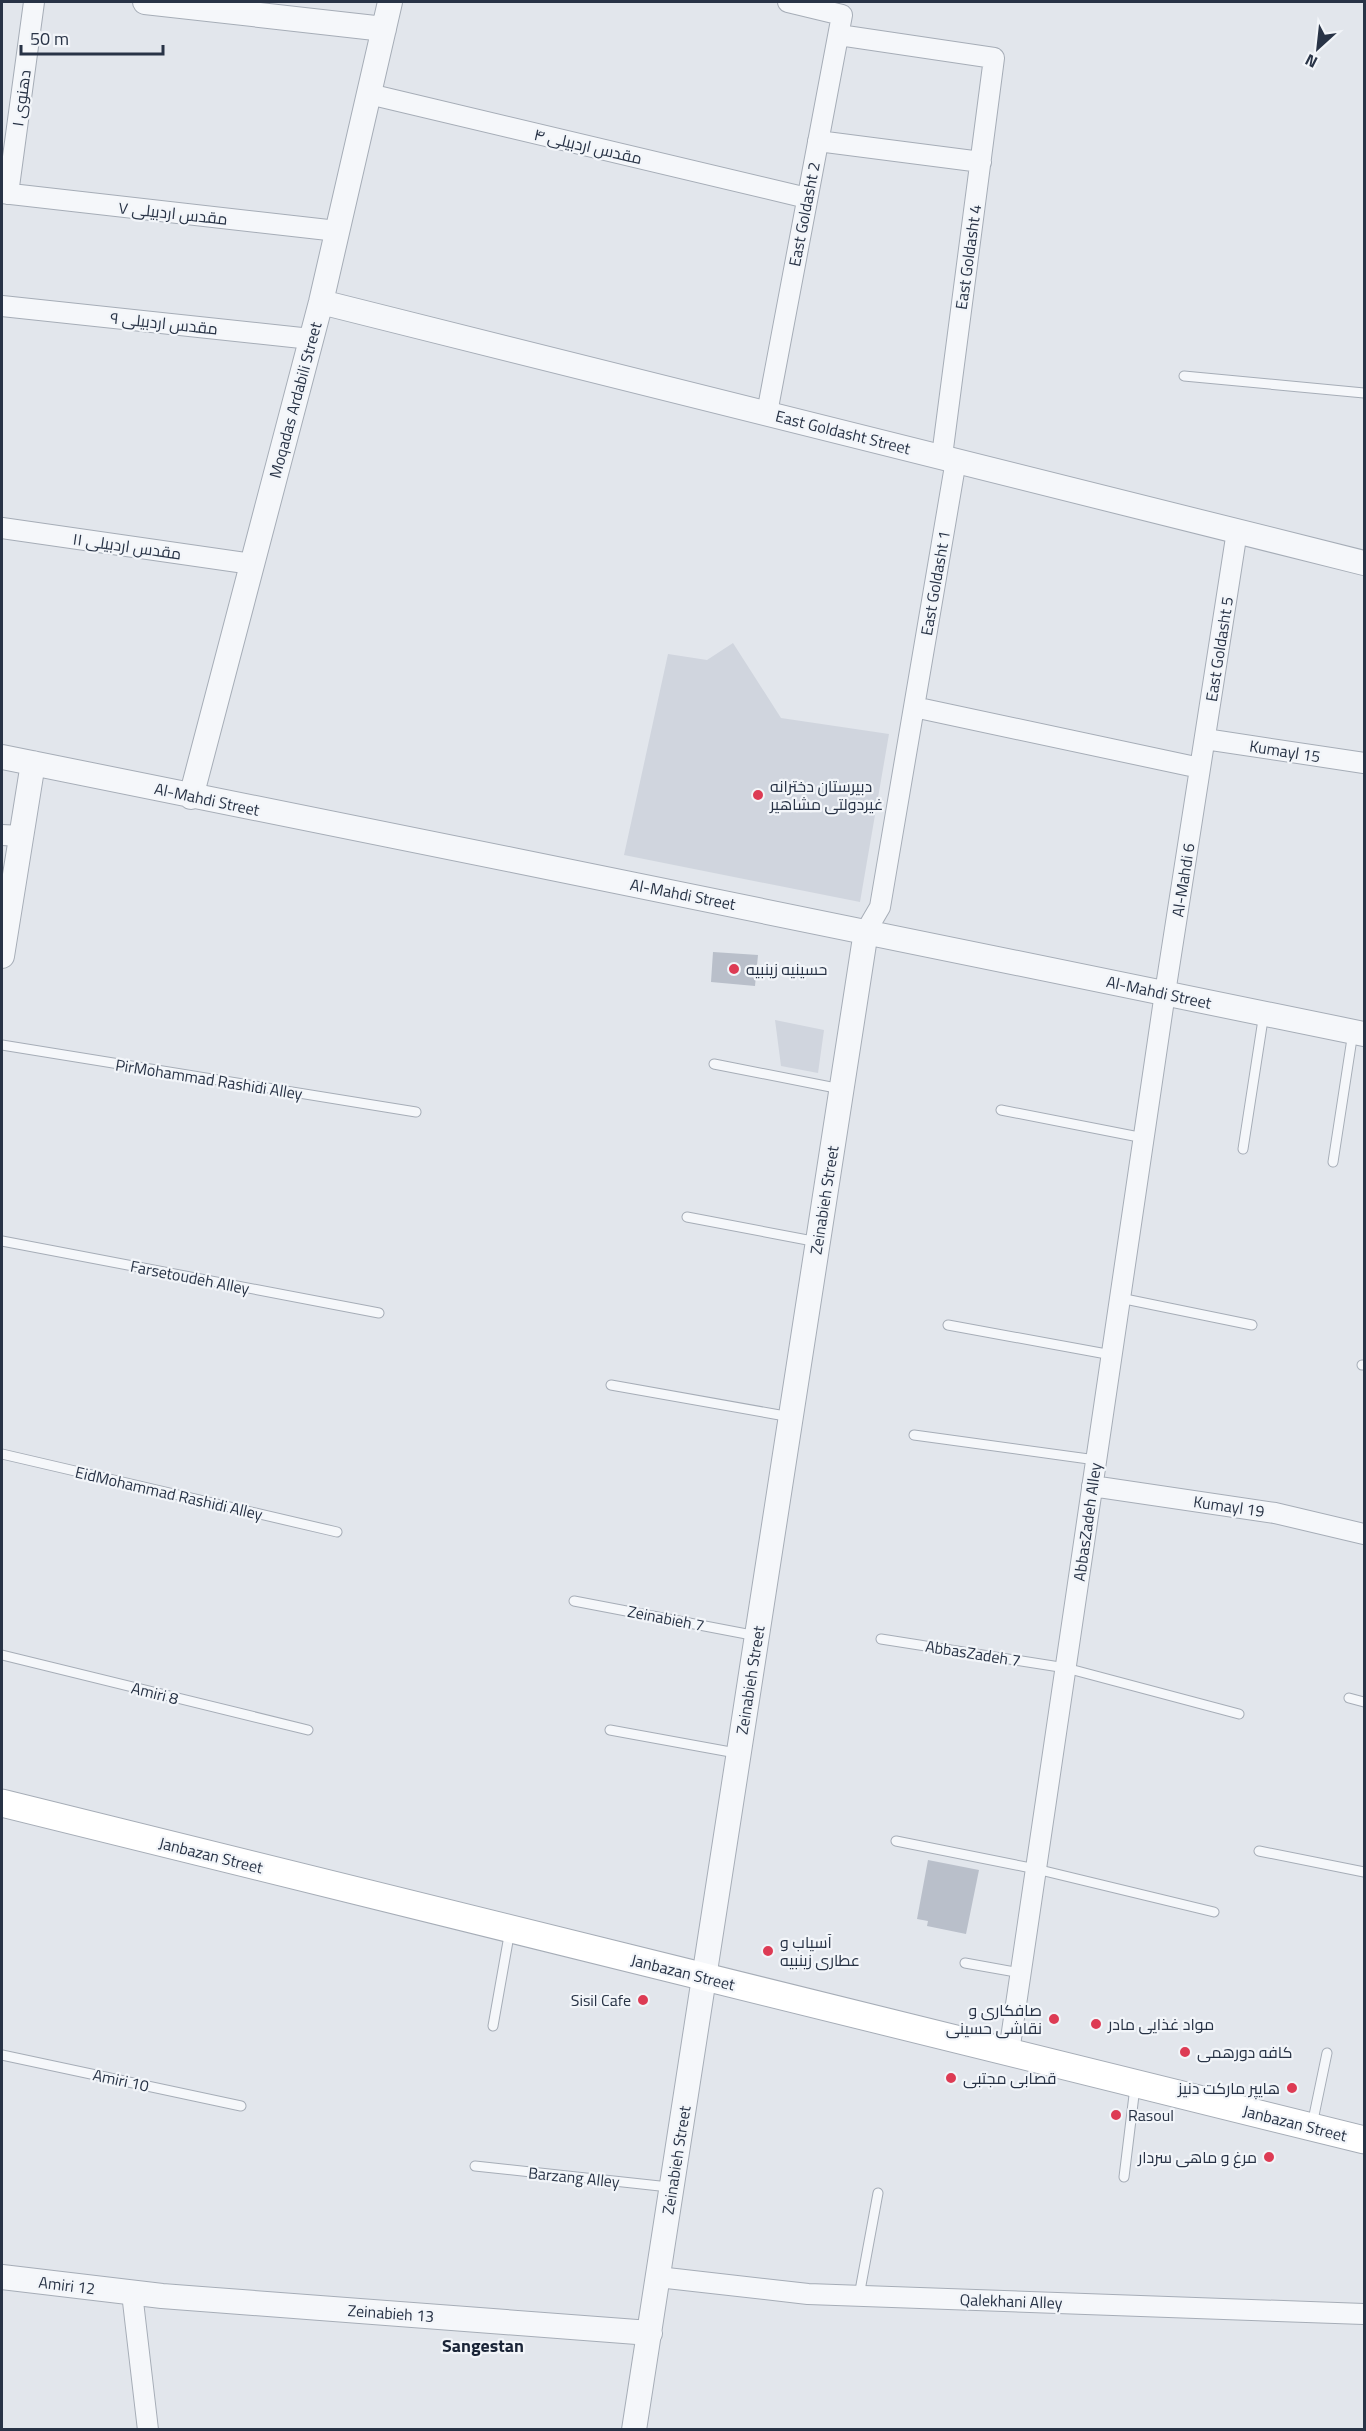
<svg xmlns="http://www.w3.org/2000/svg" width="1366" height="2431" font-family="'Titillium Web',Cairo,sans-serif">
  <style>
    .built { fill: #d0d5de }
    .building { fill: #b9bfca }
    .lines { fill: none; stroke-linecap: round; stroke-linejoin: round }
    .service-casing { stroke: #a6adb7; stroke-width: 11 }
    .minor-casing { stroke: #a6adb7; stroke-width: 22 }
    .tertiary-casing { stroke: #a6adb7; stroke-width: 26 }
    .secondary-casing { stroke: #a6adb7; stroke-width: 29 }
    .service { stroke: #f5f7fa; stroke-width: 9 }
    .minor { stroke: #f5f7fa; stroke-width: 20 }
    .tertiary { stroke: #f5f7fa; stroke-width: 24 }
    .secondary { stroke: #fff; stroke-width: 27 }
    .poi-dot { fill: #dd3b54; stroke: #f2f5f9; stroke-width: 2 }
    .labels { text-anchor: middle; stroke-width: 4.5; stroke-linejoin: round; paint-order: stroke }
    .street-label { font-size: 16px; fill: #283346; stroke: #f2f5f9 }
    .poi-label { font-size: 16px; fill: #283346; stroke: #f2f5f9; text-anchor: start }
    .neighbourhood-label { font-size: 18px; font-weight: bold; fill: #1a2437; stroke: #f2f5f9 }
  </style>
  <rect width="100%" height="100%" fill="#e2e6ec"/>
  <path class="built" d="M733,643L781,718L889,734L860,902L624,855L668,654L707,660Z
    M775,1020L824,1030L818,1073L781,1066Z"/>
  <path class="building" d="M713,952L758,955L755,986L711,982Z
    M928,1860L979,1870L966,1934L927,1926L928,1921L917,1919Z"/>
  <g class="lines">
    <g class="service-casing">
      <path id="service" d="M1184,376L1364,393
        M2,1045L416,1112
        M714,1064L841,1089
        M1001,1110L1144,1138
        M1243,1149L1264,1013
        M1333,1162L1353,1032
        M687,1217L818,1242
        M2,1241L379,1313
        M1120,1298L1252,1325
        M948,1325L1112,1355
        M1362,1365H1364
        M611,1385L791,1417
        M914,1435L1096,1460
        M2,1454L337,1532
        M574,1601L757,1636
        M881,1639L1066,1668L1239,1714
        M2,1655L308,1730
        M1349,1698L1364,1702
        M610,1730L736,1753
        M896,1841L1036,1869L1214,1912
        M1259,1851L1364,1872
        M965,1963L1021,1973
        M493,2026L510,1930
        M2,2055L241,2106
        M1312,2125L1327,2053
        M475,2166L669,2187
        M1124,2177L1135,2087
        M859,2296L878,2193"/>
    </g>
    <g class="minor-casing">
      <path id="minor" d="M839,35L994,58L942,456
        M369,94L807,198
        M818,141L981,162
        M2,193L337,231
        M8,194L34,2
        M2,306L311,339
        M767,413L842,15L788,2
        M2,528L252,564
        M914,707L1200,768
        M1205,739L1364,763
        M2,835L21,836
        M866,931L880,907L956,460
        M1092,1486L1275,1513L1364,1534
        M1009,2052L1165,993L1237,531
        M658,2277L808,2294L1364,2314
        M132,2293L148,2430"/>
    </g>
    <g class="tertiary-casing">
      <path id="tertiary" d="M145,2L384,29
        M321,302L1364,563
        M2,757C456,849 911,939 1364,1034
        M191,797L321,302L390,2
        M2,956L33,763
        M2,2277L162,2296L650,2333
        M634,2430L866,931"/>
    </g>
    <g class="secondary-casing">
      <path id="secondary" d="M2,1803L1364,2140"/>
    </g>
    <use href="#service" class="service"/>
    <use href="#minor" class="minor"/>
    <use href="#tertiary" class="tertiary"/>
    <use href="#secondary" class="secondary"/>
  </g>
  <g class="poi-dot">
    <circle cx="758" cy="795" r="6"/>
    <circle cx="734" cy="969" r="6"/>
    <circle cx="768" cy="1951" r="6"/>
    <circle cx="643" cy="2000" r="6"/>
    <circle cx="1054" cy="2019" r="6"/>
    <circle cx="1096" cy="2024" r="6"/>
    <circle cx="1185" cy="2052" r="6"/>
    <circle cx="951" cy="2078" r="6"/>
    <circle cx="1292" cy="2088" r="6"/>
    <circle cx="1116" cy="2115" r="6"/>
    <circle cx="1269" cy="2157" r="6"/>
  </g>
  <g class="labels">
    <g class="street-label">
      <text transform="translate(21 98) rotate(-82)" y="6">دهنوی ۱</text>
      <text transform="translate(588 146) rotate(13)" y="6">مقدس اردبیلی ۴</text>
      <text transform="translate(173 213) rotate(6)" y="6">مقدس اردبیلی ۷</text>
      <text transform="translate(804 214) rotate(-79)" y="6">East Goldasht 2</text>
      <text transform="translate(968 257) rotate(-82)" y="6">East Goldasht 4</text>
      <text transform="translate(164 323) rotate(6)" y="6">مقدس اردبیلی ۹</text>
      <text transform="translate(295 400) rotate(-75)" y="6">Moqadas Ardabili Street</text>
      <text transform="translate(843 432) rotate(14)" y="6">East Goldasht Street</text>
      <text transform="translate(127 546) rotate(8)" y="6">مقدس اردبیلی ۱۱</text>
      <text transform="translate(935 583) rotate(-80)" y="6">East Goldasht 1</text>
      <text transform="translate(1219 649) rotate(-81)" y="6">East Goldasht 5</text>
      <text transform="translate(1285 751) rotate(9)" y="6">Kumayl 15</text>
      <text transform="translate(207 799) rotate(12)" y="6">Al-Mahdi Street</text>
      <text transform="translate(1183 880) rotate(-81)" y="6">Al-Mahdi 6</text>
      <text transform="translate(683 894) rotate(11)" y="6">Al-Mahdi Street</text>
      <text transform="translate(1159 992) rotate(12)" y="6">Al-Mahdi Street</text>
      <text transform="translate(209 1079) rotate(9)" y="6">PirMohammad Rashidi Alley</text>
      <text transform="translate(824 1200) rotate(-81)" y="6">Zeinabieh Street</text>
      <text transform="translate(190 1277) rotate(11)" y="6">Farsetoudeh Alley</text>
      <text transform="translate(169 1493) rotate(13)" y="6">EidMohammad Rashidi Alley</text>
      <text transform="translate(1229 1506) rotate(8)" y="6">Kumayl 19</text>
      <text transform="translate(1087 1522) rotate(-82)" y="6">AbbasZadeh Alley</text>
      <text transform="translate(666 1618) rotate(11)" y="6">Zeinabieh 7</text>
      <text transform="translate(973 1653) rotate(9)" y="6">AbbasZadeh 7</text>
      <text transform="translate(750 1680) rotate(-81)" y="6">Zeinabieh Street</text>
      <text transform="translate(155 1693) rotate(14)" y="6">Amiri 8</text>
      <text transform="translate(211 1855) rotate(14)" y="6">Janbazan Street</text>
      <text transform="translate(683 1972) rotate(14)" y="6">Janbazan Street</text>
      <text transform="translate(121 2080) rotate(12)" y="6">Amiri 10</text>
      <text transform="translate(1295 2123) rotate(14)" y="6">Janbazan Street</text>
      <text transform="translate(676 2160) rotate(-81)" y="6">Zeinabieh Street</text>
      <text transform="translate(574 2177) rotate(6)" y="6">Barzang Alley</text>
      <text transform="translate(67 2285) rotate(7)" y="6">Amiri 12</text>
      <text transform="translate(1011 2301) rotate(2)" y="6">Qalekhani Alley</text>
      <text transform="translate(391 2313) rotate(4)" y="6">Zeinabieh 13</text>
    </g>
    <g class="poi-label">
      <text x="770" y="792">دبیرستان دخترانه<tspan x="770" dy="18">غیردولتی مشاهیر</tspan></text>
      <text x="746" y="975">حسینیه زینبیه</text>
      <text x="780" y="1948">آسیاب و<tspan x="780" dy="18">عطاری زینبیه</tspan></text>
      <text x="631" y="2006" text-anchor="end">Sisil Cafe</text>
      <text x="1042" y="2016" text-anchor="end">صافکاری و<tspan x="1042" dy="18">نقاشی حسینی</tspan></text>
      <text x="1108" y="2030">مواد غذایی مادر</text>
      <text x="1197" y="2058">کافه دورهمی</text>
      <text x="963" y="2084">قصابی مجتبی</text>
      <text x="1280" y="2094" text-anchor="end">هایپر مارکت دنیز</text>
      <text x="1128" y="2121">Rasoul</text>
      <text x="1257" y="2163" text-anchor="end">مرغ و ماهی سردار</text>
    </g>
    <g class="neighbourhood-label">
      <text x="483" y="2352">Sangestan</text>
    </g>
  </g>
  <rect width="1366" height="2431" fill="none" stroke="#283346" stroke-width="6"/>
  <g transform="translate(1318 48) rotate(207)" stroke="#f2f5f9" stroke-width="4.5" paint-order="stroke">
  <path d="M0-4.5L10 22L0 15L-10 22Z" fill="#283346"/>
  <text y="-9" font-size="16" font-weight="bold" text-anchor="middle" fill="#283346">N</text>
  </g>
  <path d="M21 45v9h142v-9" fill="none" stroke="#283346" stroke-width="3"/>
  <text x="30" y="45" font-size="18" fill="#283346" stroke="#f2f5f9" stroke-width="4.5" paint-order="stroke">50 m</text>
</svg>
